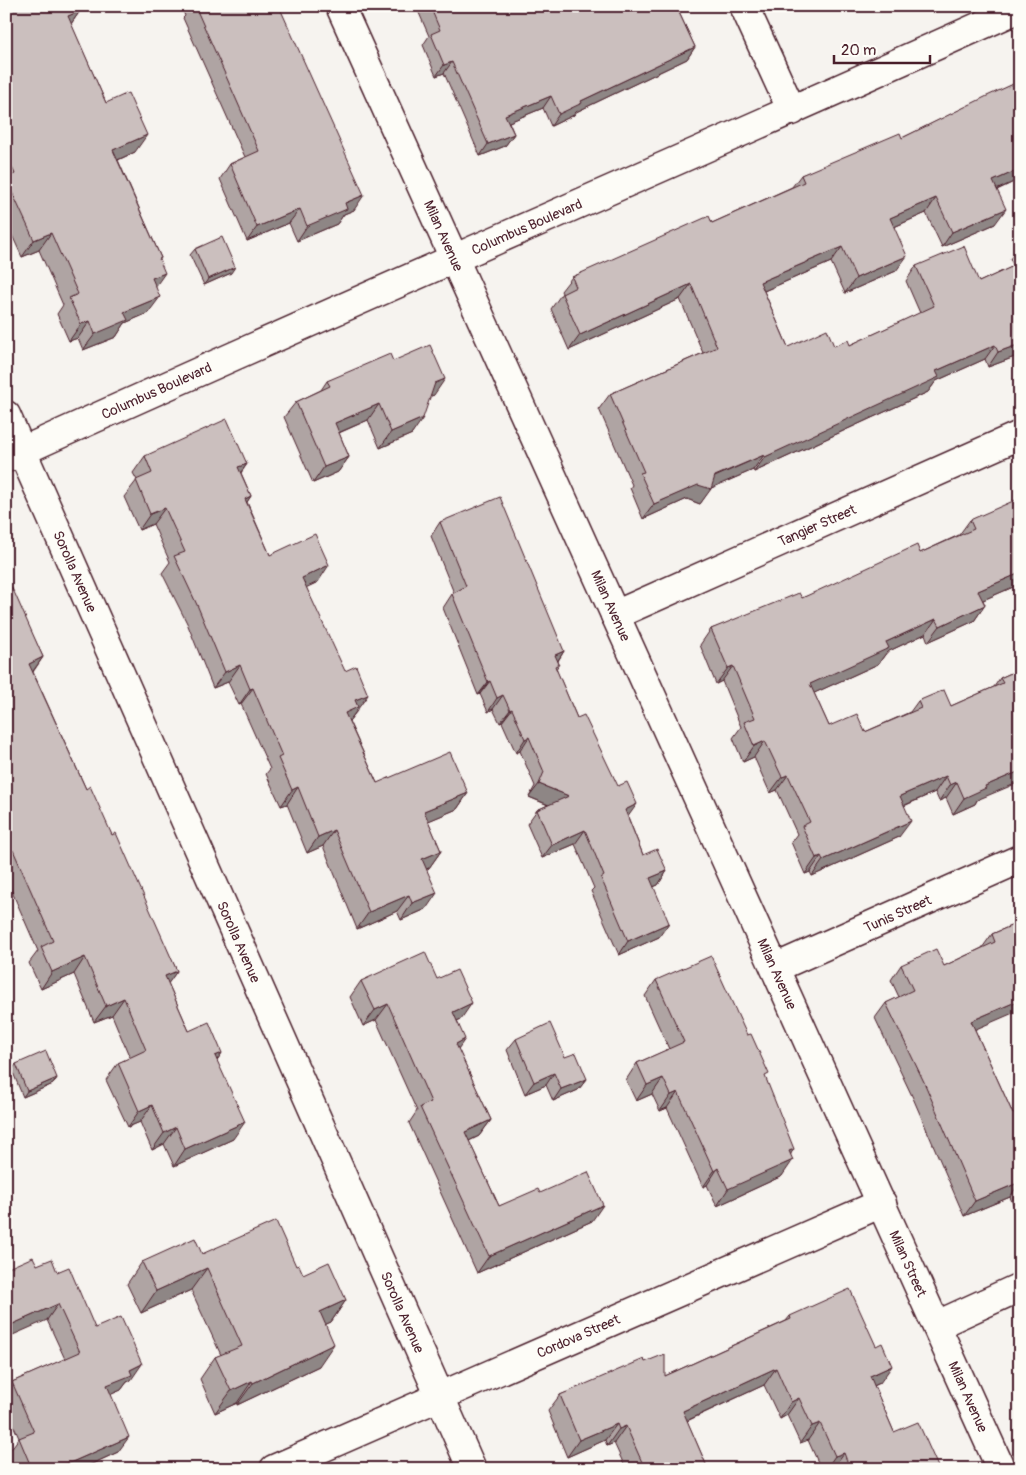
<svg xmlns="http://www.w3.org/2000/svg" width="1026" height="1475" font-family="Pangolin,sans-serif">
  <style>
    .lines { fill: none; stroke-linecap: round; stroke-linejoin: round }
    .minor-casing { stroke: #4a1f2b; stroke-width: 31 }
    .minor { stroke: #fdfcf7; stroke-width: 28 }
    .wall { fill: #afa4a3; stroke: #4a1f2b }
    .shaded-wall { fill: #8e8685; stroke: #4a1f2b }
    .building { fill: #cbbfbe; stroke: #4a1f2b }
    .labels { text-anchor: middle; stroke-width: 4; stroke-linejoin: round; paint-order: stroke }
    .street-label { font-size: 14px; fill: #4a1f2b; stroke: #fdfcf7 }
  </style>
  <rect width="100%" height="100%" fill="#f6f3ef"/>
  <filter id="ink" filterUnits="userSpaceOnUse"><feTurbulence type="fractalNoise" baseFrequency=".02" numOctaves="2"/><feDisplacementMap in="SourceGraphic" scale="10" xChannelSelector="R" yChannelSelector="G"/><feConvolveMatrix kernelMatrix="1 2 1 2 8 2 1 2 1" color-interpolation-filters="sRGB"/></filter>
  <g filter="url(#ink)">
    <g class="lines">
      <g class="minor-casing">
        <g id="minor">
          <path id="s1" d="M340,6L1001,1469"/>
          <path d="M744,6L792,111"/>
          <path id="s2" d="M6,415L472,1469"/>
          <path id="s3" d="M7,458C343,305 683,160 1020,8"/>
          <path id="s4" d="M615,615L1020,435"/>
          <path id="s5" d="M775,968L1020,859"/>
          <path d="M937,1325L1020,1287"/>
          <path id="s6" d="M274,1469L882,1203"/>
        </g>
      </g>
      <use href="#minor" class="minor"/>
    </g>
    <path class="wall" d="M6,6L80,11L71,24L106,103L135,152L118,160L161,258L159,261L156,287L148,313L125,323L116,337L83,350L78,338L69,341L57,314L63,305L39,250L22,257L6,222Z
      M181,6H279L354,210L344,214L337,224L297,241L289,223L247,241L220,179L230,164L245,157L183,18L185,16Z
      M416,6H676L695,47L687,59L576,112L574,115L551,126L543,108L509,122L514,134L505,146L480,156L444,73L436,76L423,45L429,36Z
      M1020,81V179L997,190L995,224L942,247L926,213L894,227L896,271L845,293L831,262L764,291L788,347L850,345L920,313L906,281L916,266L979,282L1014,266L1010,259L1020,245V355L988,367L985,359L936,381L928,392L754,472L753,470L711,488L700,504L687,499L643,519L630,488L632,485L599,409L610,394L703,353L680,299L569,350L551,309L562,293L561,291L572,277L712,223L792,187L801,175L902,138Z
      M195,249L231,273L204,285L190,255Z
      M393,361L434,395L430,396L412,434L380,448L368,420L339,433L349,457L338,472L313,483L284,417L296,402L321,390L327,381Z
      M145,456L247,464L241,473L251,496L247,502L270,555L318,582L306,587L357,711L349,721L377,783L468,793L457,809L428,821L441,851L429,868L427,869L426,909L401,920L397,911L357,929L323,846L307,853L287,804L281,806L266,774L270,769L241,704L239,705L228,682L213,688L187,623L162,573L170,562L153,524L139,530L124,497L137,480L133,473Z
      M970,520L1020,584L983,600L985,605L974,621L928,642L925,634L887,652L878,664L814,693L829,726L865,732L910,712L918,701L951,706L994,687L1000,678L1020,669L977,800L975,804L953,814L946,798L939,801L935,792L904,806L899,837L812,876L810,872L805,874L791,842L797,834L777,790L770,793L754,757L743,762L733,738L741,727L722,681L716,684L700,645L711,629L802,598L920,553L959,535Z
      M440,522L564,651L558,661L559,664L556,669L577,718L628,817L643,855L667,871L658,885L653,887L659,937L619,955L591,891L594,888L575,844L542,858L527,824L537,810L548,805L529,797L535,786L520,751L516,753L502,722L500,723L493,709L488,712L480,694L478,695L443,608L452,594L454,593L431,536Z
      M6,578L43,657L33,672L86,789L112,835L177,971L168,983L189,1031L222,1053L217,1060L233,1139L174,1166L164,1144L152,1150L140,1122L128,1127L106,1080L118,1063L130,1058L112,1015L94,1022L74,974L41,989L29,963L38,951L6,878Z
      M1020,922L975,1030L1013,1114L1020,1111V1207L1015,1209L1010,1197L964,1216L913,1098L875,1018L886,1003L899,997L891,980L901,965L944,966L982,948L992,934Z
      M437,979L461,1019L457,1021L458,1049L491,1120L479,1136L469,1141L499,1206L540,1193L592,1221L477,1273L409,1123L417,1111L376,1020L363,1026L350,997L361,981Z
      M656,980L766,1079L791,1154L782,1176L717,1206L707,1185L703,1187L667,1108L660,1111L652,1094L636,1101L626,1080L637,1063L669,1049L645,996Z
      M516,1039L565,1057L587,1079L578,1090L553,1101L546,1085L525,1094L507,1050Z
      M16,1064L57,1078L53,1084L23,1097L12,1070Z
      M202,1254L296,1266L303,1274L346,1300L331,1322L326,1324L319,1366L237,1405V1403L215,1413L200,1379L215,1357L221,1355L191,1290L141,1313L127,1284L142,1262Z
      M37,1265L57,1272L95,1328L131,1380L127,1382L121,1390L111,1394L118,1452L81,1469H14L8,1453L19,1438L6,1409V1391L12,1382L65,1359L47,1320Z
      M790,1316L880,1383L874,1386L894,1432L939,1469H821L808,1440L800,1443L787,1415L780,1419L764,1385L687,1421L708,1469H626L614,1443L607,1446L605,1440L567,1457L548,1411L560,1395L645,1362L665,1376L786,1321Z"/>
    <path class="shaded-wall" d="M80,11L68,28V16Z
      M695,47L687,59L576,112L574,115L551,126L559,114L581,101Z
      M452,62L444,73L436,76L444,65Z
      M551,96L543,108L497,127L505,115Z
      M514,134L505,146L480,156L488,144Z
      M147,135L135,152L102,167L113,150Z
      M1020,169V179L983,196L993,181Z
      M364,195L354,210L344,214L337,224L297,241L307,226L345,203Z
      M936,198L926,213L880,233L890,218Z
      M300,209L289,223L247,241L257,227Z
      M1006,209L995,224L942,247L952,232Z
      M51,233L39,250L22,257L34,240Z
      M842,247L831,262L750,297L760,282Z
      M907,256L896,271L845,293L856,278Z
      M235,267L231,273L204,285L208,279Z
      M165,273L153,290L152,278Z
      M691,284L680,299L569,350L580,335Z
      M160,297L148,313L125,323L116,337L83,350L95,334L124,312Z
      M90,321L78,338L69,341L81,324Z
      M1020,344V355L988,367L998,352Z
      M995,345L985,359L936,381L928,392L754,472L765,457L936,371Z
      M445,379L434,395L424,399L435,383Z
      M379,404L368,420L324,439L335,423Z
      M423,418L412,434L380,448L391,432Z
      M764,455L753,470L709,489H711L700,504L687,499L643,519L654,504Z
      M349,457L338,472L313,483L324,467Z
      M247,464L235,480L238,467Z
      M251,496L240,512L245,499Z
      M165,508L153,524L139,530L150,514Z
      M329,565L318,582L291,595L302,578Z
      M1020,573V584L967,607L978,591Z
      M985,605L974,621L928,642L940,626Z
      M936,619L925,634L887,652L878,664L799,700L810,684L886,642Z
      M564,651L555,665V655Z
      M43,657L31,674L29,664Z
      M240,665L228,682L213,688L225,672Z
      M733,666L722,681L716,684L728,668Z
      M490,681L480,694L478,695L488,682Z
      M253,688L241,704L239,705L250,689Z
      M368,695L347,724L334,730L355,700Z
      M503,695L493,709L488,712L497,698Z
      M512,709L502,722L500,723L510,710Z
      M529,737L520,751L516,753L525,739Z
      M765,741L754,757L743,762L754,746Z
      M1020,771V782L977,800L975,804L953,814L964,798L985,786Z
      M788,775L777,790L770,793L782,777Z
      M946,776L935,792L889,812L900,796Z
      M957,782L946,798L939,801L950,785Z
      M539,784L569,796L559,809L529,797Z
      M298,787L287,804L281,806L292,790Z
      M468,793L457,809L412,828L424,811Z
      M637,804L627,818L625,810Z
      M911,821L899,837L812,876L823,860Z
      M334,830L323,846L307,853L318,837Z
      M585,830L575,844L542,858L552,845Z
      M13,850L6,860V854L8,852Z
      M441,851L429,868L411,875L422,859Z
      M821,856L810,872L805,874L816,858Z
      M667,871L658,885L640,892L650,878Z
      M437,893L426,909L401,920L412,903Z
      M409,895L397,911L357,929L369,912Z
      M669,923L659,937L619,955L628,941Z
      M85,957L74,974L41,989L52,972Z
      M177,971L165,988V976Z
      M124,998L112,1015L94,1022L106,1006Z
      M1020,1000V1010L960,1036L971,1021Z
      M472,1003L461,1019L442,1028L453,1012Z
      M388,1004L376,1020L363,1026L375,1010Z
      M465,1039L454,1055L456,1044Z
      M222,1053L210,1070L215,1056Z
      M554,1073L546,1085L525,1094L534,1082Z
      M57,1078L53,1084L23,1097L27,1091Z
      M663,1078L652,1094L636,1101L647,1085Z
      M587,1079L578,1090L553,1101L561,1089Z
      M678,1092L667,1108L660,1111L671,1095Z
      M152,1105L140,1122L128,1127L139,1111Z
      M491,1120L479,1136L454,1148L465,1132Z
      M245,1122L233,1139L174,1166L185,1149Z
      M176,1127L164,1144L152,1150L164,1133Z
      M794,1149L784,1164L793,1160L782,1176L717,1206L728,1189L789,1151Z
      M718,1168L707,1185L703,1187L714,1171Z
      M1020,1182L1010,1197L964,1216L975,1201Z
      M1020,1202V1207L1015,1209Z
      M603,1205L592,1221L477,1273L489,1256Z
      M207,1268L191,1290L141,1313L156,1291Z
      M346,1300L331,1322L304,1334L320,1312Z
      M58,1304L47,1320L6,1338V1327Z
      M334,1344L319,1366L237,1405L253,1383Z
      M142,1364L131,1380L127,1382L121,1390L96,1401L107,1385L130,1370Z
      M892,1366L880,1383L858,1393L870,1376Z
      M776,1368L764,1385L671,1428L683,1411Z
      M252,1381L237,1403L215,1413L231,1391Z
      M799,1398L787,1415L780,1419L791,1402Z
      M820,1423L808,1440L800,1443L812,1426Z
      M617,1424L605,1440L567,1457L579,1440Z
      M626,1426L614,1443L607,1446L619,1429Z
      M129,1437L118,1452L81,1469H56Z
      M844,1453L832,1469H826L835,1456Z"/>
    <path class="building" d="M6,6H78L80,11L68,16L106,103L128,93L147,135L113,150L161,258L159,259L165,273L152,278L160,297L124,312L128,320L95,334L90,321L81,324L69,298L78,294L51,233L34,240L6,179V178L15,174L6,154Z
      M195,6H279L364,195L345,203L347,209L307,226L300,209L257,227L230,164L259,151Z
      M430,6H676L695,47L581,101L582,103L559,114L551,96L505,115L514,134L488,144L452,62L444,65L431,34L440,30Z
      M1020,81V169L993,181L1006,209L952,232L936,198L890,218L907,256L856,278L842,247L760,282L788,347L827,329L834,346L848,340L850,345L934,306L916,266L964,246L979,282L1020,263V344L998,352L995,345L936,371L939,377L765,457L764,455L715,476L711,489L698,485L654,504L640,473L644,472L610,394L717,347L691,284L580,335L562,294L576,287L572,277L709,216L712,223L804,182L801,175L900,133L902,138L987,96Z
      M222,237L235,267L208,279L195,249Z
      M430,345L445,379L435,383L423,418L391,432L379,404L335,423L349,457L324,467L296,402L330,386L327,381L390,354L393,361Z
      M227,419L247,464L238,467L251,496L245,499L270,555L315,534L329,565L302,578L345,671L356,666L368,695L355,700L358,707L345,713L377,783L450,752L468,793L424,811L441,851L422,859L437,893L412,903L409,895L369,912L334,830L318,837L298,787L292,790L278,758L282,756L253,688L250,689L240,665L225,672L198,607L174,556L185,552L165,508L150,514L136,480L152,473L145,456Z
      M500,497L564,651L555,655L559,664L555,666L577,718L584,715L618,786L627,782L637,804L625,810L643,855L657,849L667,871L650,878L669,923L628,941L601,878L604,876L585,830L552,845L537,810L569,796L539,784L544,772L529,737L525,739L512,709L510,710L503,695L497,698L490,681L488,682L452,594L466,586L440,522Z
      M1020,498V573L978,591L985,605L940,626L936,619L886,642L889,648L810,684L829,726L857,714L865,732L921,708L918,701L944,690L951,706L1003,683L1000,678L1020,669V771L985,786L986,788L964,798L957,782L950,785L946,776L900,796L911,821L823,860L821,856L816,858L802,826L810,822L788,775L782,777L765,741L754,746L744,722L755,718L733,666L728,668L711,629L799,593L802,598L917,545L920,553L974,529L970,520Z
      M6,578L15,594L43,657L29,664L86,789L90,786L112,835L116,833L177,971L165,976L189,1031L209,1022L222,1053L215,1056L245,1122L185,1149L176,1127L164,1133L152,1105L139,1111L118,1063L146,1050L124,998L106,1006L85,957L52,972L41,947L53,941L13,850L8,852L6,850Z
      M1020,922V1000L971,1021L1013,1114L1020,1111V1182L975,1201L924,1082L886,1003L913,990L901,965L936,949L944,966L995,942L992,934Z
      M425,952L437,979L457,970L472,1003L453,1012L465,1039L456,1044L491,1120L465,1132L499,1206L538,1189L540,1193L588,1172L603,1205L489,1256L420,1107L431,1102L388,1004L375,1010L361,981Z
      M711,956L747,1035L751,1034L769,1074L765,1076L794,1149L789,1151L793,1160L728,1189L718,1168L714,1171L678,1092L671,1095L663,1078L647,1085L637,1063L684,1042L656,980Z
      M550,1023L565,1057L576,1053L587,1079L561,1089L554,1073L534,1082L516,1039Z
      M46,1051L57,1078L27,1091L16,1064Z
      M276,1221L296,1266L299,1265L303,1274L329,1262L346,1300L320,1312L334,1344L253,1383L252,1381L231,1391L215,1357L242,1346L207,1268L156,1291L142,1262L195,1238L202,1254Z
      M33,1257L37,1265L52,1259L57,1272L69,1267L95,1328L121,1317L142,1364L130,1370L132,1375L107,1385L129,1437L56,1469H32L19,1438L34,1432L12,1382L80,1352L58,1304L6,1327V1269Z
      M850,1289L876,1346L882,1343L892,1366L870,1376L894,1432L918,1422L939,1469H850L844,1453L835,1456L820,1423L812,1426L799,1398L791,1402L776,1368L683,1411L708,1469H645L626,1426L619,1429L617,1424L579,1440L560,1395L644,1359L645,1362L665,1354V1376L791,1319L790,1316Z
      M397,1465L399,1469H388Z"/>
  </g>
  <g class="labels">
    <g class="street-label">
      <text dy="5" stroke="none"><textPath href="#s3" startOffset="569">Columbus Boulevard</textPath></text>
      <text dy="5" stroke="none"><textPath href="#s1" startOffset="252">Milan Avenue</textPath></text>
      <text dy="5" stroke="none"><textPath href="#s3" startOffset="164">Columbus Boulevard</textPath></text>
      <text dy="5" stroke="none"><textPath href="#s4" startOffset="221">Tangier Street</textPath></text>
      <text dy="5" stroke="none"><textPath href="#s2" startOffset="171">Sorolla Avenue</textPath></text>
      <text dy="5" stroke="none"><textPath href="#s1" startOffset="658">Milan Avenue</textPath></text>
      <text dy="5" stroke="none"><textPath href="#s5" startOffset="134">Tunis Street</textPath></text>
      <text dy="5" stroke="none"><textPath href="#s2" startOffset="576">Sorolla Avenue</textPath></text>
      <text dy="5" stroke="none"><textPath href="#s1" startOffset="1062">Milan Avenue</textPath></text>
      <text dy="5" stroke="none"><textPath href="#s1" startOffset="1380">Milan Street</textPath></text>
      <text dy="5" stroke="none"><textPath href="#s2" startOffset="981">Sorolla Avenue</textPath></text>
      <text dy="5" stroke="none"><textPath href="#s6" startOffset="332">Cordova Street</textPath></text>
      <text dy="5" stroke="none"><textPath href="#s1" startOffset="1526">Milan Avenue</textPath></text>
    </g>
  </g>
  <rect width="1026" height="1475" fill="none" stroke="#fdfcf7" stroke-width="25"/>
  <rect x="12" y="12" width="1001" height="1450" fill="none" stroke="#4a1f2b" stroke-width="2" filter="url(#ink)"/>
  <path d="M834 55v8h96v-8" fill="none" stroke="#4a1f2b" stroke-width="2.5"/>
  <text x="841" y="55" font-size="15" fill="#4a1f2b" stroke="#fdfcf7" stroke-width="4" paint-order="stroke">20 m</text>
</svg>
